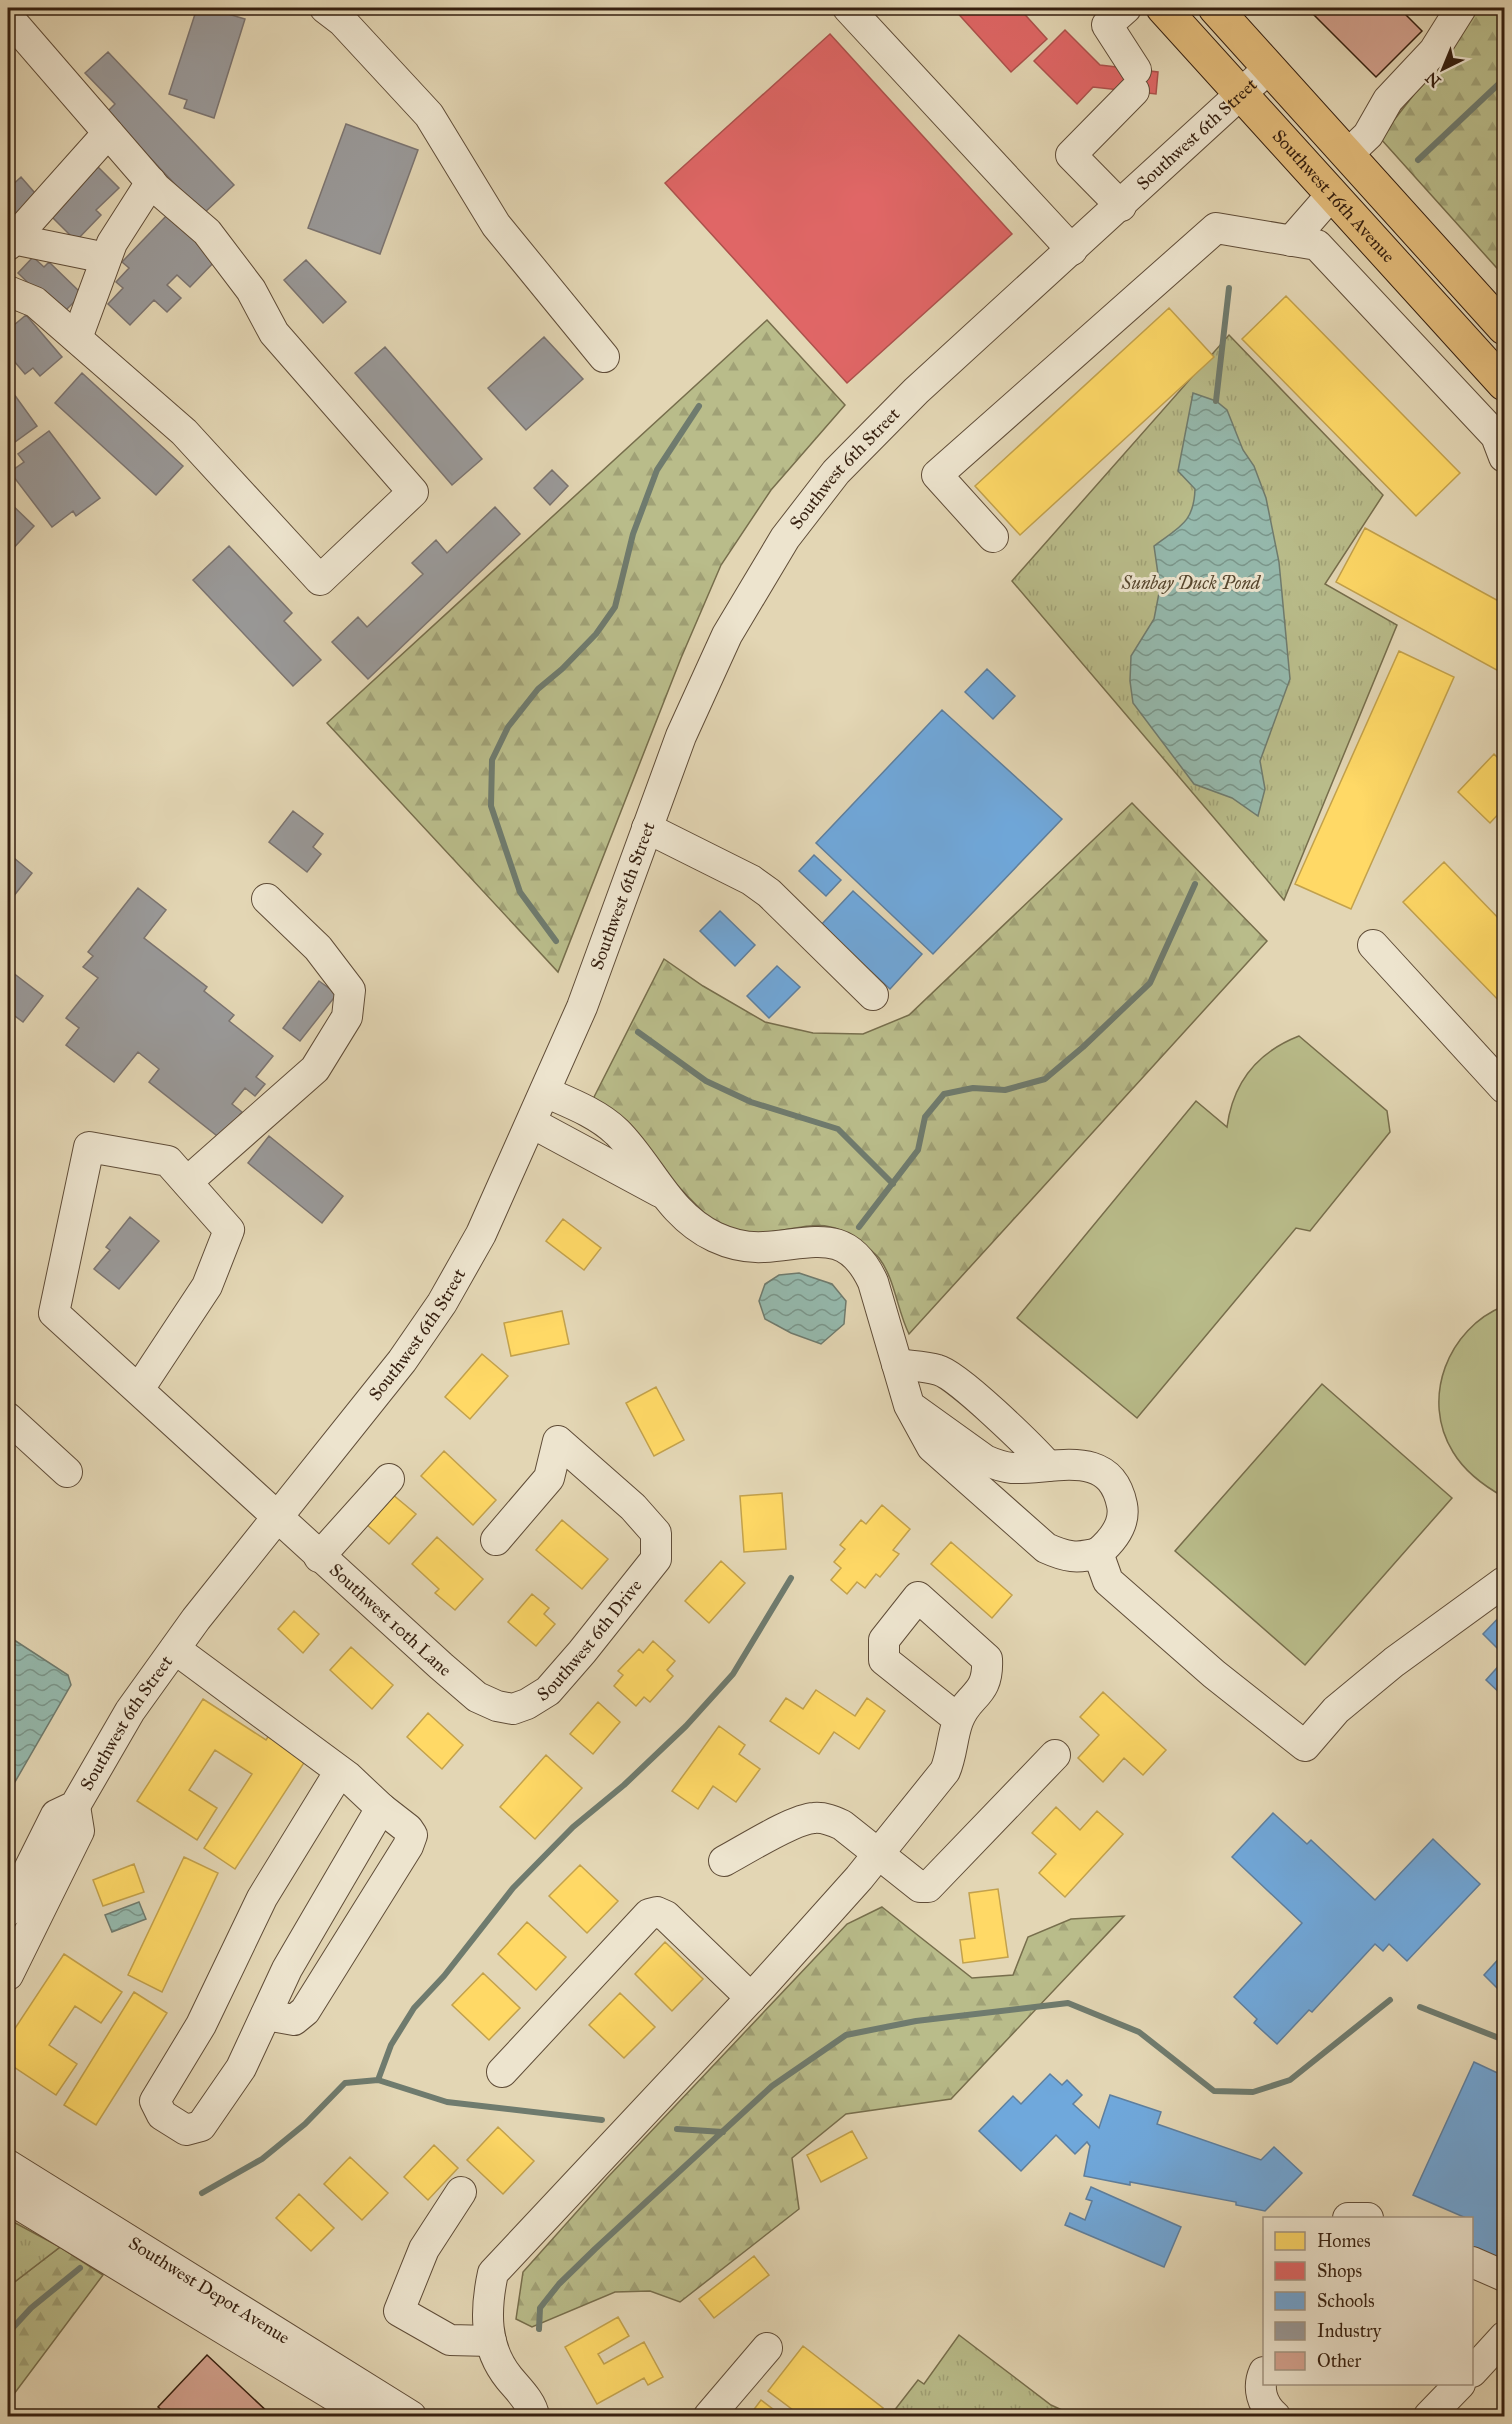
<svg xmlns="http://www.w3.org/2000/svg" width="1512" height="2424" font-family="'IM FELL Great Primer',serif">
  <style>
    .grass { fill: #b9bc8a; stroke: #776e4c; stroke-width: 1.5 }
    .forest { fill: url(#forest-firs); stroke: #776e4c; stroke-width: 1.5 }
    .park { fill: url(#park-tufts); stroke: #776e4c; stroke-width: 1.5 }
    .water { fill: url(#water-waves); stroke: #6f7b6e; stroke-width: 1.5 }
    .homes { fill: #ffd966; stroke: #c2a14c; stroke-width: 1.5 }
    .shops { fill: #e06666; stroke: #ad514c; stroke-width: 1.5 }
    .schools { fill: #6fa8dc; stroke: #5e7f9e; stroke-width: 1.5 }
    .industry { fill: #999; stroke: #7b7470; stroke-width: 1.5 }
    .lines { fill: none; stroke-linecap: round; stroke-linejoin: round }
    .stream { stroke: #6f7b6e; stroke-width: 6 }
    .building { fill: #d4a28f; stroke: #351f0f; stroke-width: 1.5 }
    .minor-casing { stroke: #604d38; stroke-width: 32 }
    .major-casing { stroke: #351f0f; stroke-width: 35 }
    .minor { stroke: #ede4ce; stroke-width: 30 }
    .major { stroke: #e2bb7a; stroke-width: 33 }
    .labels { text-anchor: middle; stroke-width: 6; stroke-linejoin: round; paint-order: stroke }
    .street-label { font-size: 18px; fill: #351f0f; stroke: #ede4ce }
    .park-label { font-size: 18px; font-style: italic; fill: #56462e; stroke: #ede4ce }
  </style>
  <defs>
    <pattern id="forest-firs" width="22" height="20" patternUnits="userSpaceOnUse" patternTransform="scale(1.5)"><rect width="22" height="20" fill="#b9bc8a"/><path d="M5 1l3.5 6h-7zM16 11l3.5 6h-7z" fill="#a0a176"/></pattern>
    <pattern id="park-tufts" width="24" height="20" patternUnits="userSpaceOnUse" patternTransform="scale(1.5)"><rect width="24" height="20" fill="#b9bc8a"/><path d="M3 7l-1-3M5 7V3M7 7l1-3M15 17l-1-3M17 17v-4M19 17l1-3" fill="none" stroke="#a0a176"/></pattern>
    <pattern id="water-waves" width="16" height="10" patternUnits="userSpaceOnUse" patternTransform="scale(1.5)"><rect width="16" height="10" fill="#95b9ad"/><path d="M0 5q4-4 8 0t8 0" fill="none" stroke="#7a968b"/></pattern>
  </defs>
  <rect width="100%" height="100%" fill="#e3d6b4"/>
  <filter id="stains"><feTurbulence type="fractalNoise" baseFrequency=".00333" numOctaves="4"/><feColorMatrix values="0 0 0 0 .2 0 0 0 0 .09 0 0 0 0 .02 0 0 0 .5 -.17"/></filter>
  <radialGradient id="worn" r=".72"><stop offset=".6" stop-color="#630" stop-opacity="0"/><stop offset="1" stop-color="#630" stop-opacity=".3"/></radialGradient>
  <path class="grass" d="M1299,1036L1387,1111L1390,1132L1310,1231L1296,1228L1137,1418L1017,1318L1196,1101L1227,1127C1233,1082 1258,1052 1299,1036Z
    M1504,1306V1497C1484,1486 1465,1472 1453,1452C1420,1399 1448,1328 1504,1306Z
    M1322,1384L1452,1498L1305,1665L1175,1551Z"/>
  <path class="forest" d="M1472,8H1504V276L1380,138L1440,61Z
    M767,320L845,405L771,490L721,565L681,658L558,972L327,723Z
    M1132,803L1267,941L909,1334C897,1310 895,1279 879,1258C874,1252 867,1247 861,1243C823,1211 799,1232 757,1233C740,1233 724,1225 709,1218L593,1099L664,959L703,986L765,1022L813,1033L863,1034L909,1015Z
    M882,1907L972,1978L1013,1975L1028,1937L1071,1919L1124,1916L951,2099L846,2114L792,2158L799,2209L680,2302L650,2291L615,2292L532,2327L516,2319L523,2272L607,2178L847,1924Z
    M60,2247L103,2275L8,2402V2287Z"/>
  <path class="park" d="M1229,335L1383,495L1325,584L1397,625L1284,900L1012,581Z
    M8,2219L60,2247L8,2287Z
    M959,2335L1051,2405L1075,2416H890L918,2380L924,2384Z"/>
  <path class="water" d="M1193,393L1216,401L1227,410L1243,450L1254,466L1266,498L1279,562L1290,679L1260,761L1265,789L1258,816L1232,798L1194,784L1133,703L1130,681L1131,656L1154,619L1160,588L1154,546C1179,527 1194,523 1195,489L1178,471Z
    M799,1273L832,1284L846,1301L844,1324L821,1344L791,1333L765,1319L759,1301L765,1284L779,1275Z
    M8,1636L68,1675L71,1685L8,1794Z
    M139,1902L146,1919L112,1932L105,1915Z"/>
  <path class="homes" d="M1286,296L1460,473L1416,516L1242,339Z
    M1169,308L1214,357L1020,535L975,486Z
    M1365,528L1504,604V674L1336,582Z
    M1399,651L1454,677L1351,909L1295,884Z
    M1494,754L1504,764V808L1490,823L1458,792Z
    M1444,862L1504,924V1006L1403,902Z
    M563,1219L601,1248L584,1270L546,1241Z
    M562,1311L569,1344L511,1356L504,1323Z
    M482,1354L508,1376L470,1419L445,1397Z
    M656,1387L684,1440L654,1456L626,1403Z
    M444,1451L496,1500L473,1525L421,1476Z
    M782,1493L786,1549L744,1552L740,1496Z
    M392,1494L416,1514L389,1544L366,1524Z
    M882,1505L910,1529L893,1550L899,1554L880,1577L876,1574L865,1588L857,1582L847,1594L831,1580L841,1568L834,1562L845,1549L840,1545L861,1520L866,1524Z
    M562,1520L608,1559L582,1589L536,1550Z
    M437,1537L483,1579L455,1610L435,1593L439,1589L412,1564Z
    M951,1542L1012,1595L992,1618L931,1564Z
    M721,1561L745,1583L709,1623L685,1601Z
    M532,1594L549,1608L544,1614L555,1624L536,1646L508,1622Z
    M294,1611L319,1634L303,1653L278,1629Z
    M653,1641L675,1661L667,1670L673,1676L650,1702L644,1697L636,1706L614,1686L623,1675L618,1671L639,1649L643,1653Z
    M351,1647L393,1685L372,1709L330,1670Z
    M816,1690L855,1716L867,1698L885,1711L859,1749L834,1732L819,1754L770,1721L786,1698L803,1709Z
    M1103,1692L1166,1750L1143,1775L1124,1758L1103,1782L1078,1758L1099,1735L1080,1717Z
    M203,1699L266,1740L272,1731L309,1755L235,1869L204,1848L252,1774L215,1750L189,1790L217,1808L197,1840L137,1801Z
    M598,1702L620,1722L593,1754L570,1734Z
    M428,1713L463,1745L442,1769L407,1737Z
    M719,1726L745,1745L739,1754L760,1769L736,1802L713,1786L698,1809L672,1791Z
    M546,1755L582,1788L535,1839L500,1807Z
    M1056,1807L1080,1830L1097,1811L1123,1834L1065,1897L1039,1873L1056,1854L1032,1833Z
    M184,1857L218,1873L162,1992L128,1975Z
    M134,1864L144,1892L103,1906L93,1880Z
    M580,1865L618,1901L587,1933L549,1896Z
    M998,1889L1008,1957L963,1963L960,1940L975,1938L969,1893Z
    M527,1922L566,1957L536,1990L498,1954Z
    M665,1942L703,1979L672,2011L635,1974Z
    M64,1954L122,1992L101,2023L75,2006L49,2045L77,2064L56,2095L8,2063V2039Z
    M483,1973L520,2008L489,2040L452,2005Z
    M134,1992L167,2013L96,2125L64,2105Z
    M620,1993L655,2027L624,2058L589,2025Z
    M498,2127L534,2161L503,2194L467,2160Z
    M852,2131L867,2158L821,2182L807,2155Z
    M434,2145L458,2168L428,2200L404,2177Z
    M350,2157L388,2193L362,2220L324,2184Z
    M299,2194L334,2228L311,2251L276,2218Z
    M754,2256L769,2275L714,2318L699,2299Z
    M618,2317L629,2336L598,2354L604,2364L644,2342L663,2377L648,2385L644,2378L597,2404L565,2347Z
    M803,2346L883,2408L877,2416H801L768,2391Z
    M761,2400L782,2416H749Z"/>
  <path class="shops" d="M953,8H1019L1047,39L1011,72Z
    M1065,30L1100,65L1158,72L1156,94L1093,87L1077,104L1034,61Z
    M830,34L1012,234L847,383L665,183Z"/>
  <path class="schools" d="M987,669L1015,696L993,719L965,692Z
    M942,710L1062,819L933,954L816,843Z
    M814,855L841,880L826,896L799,871Z
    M853,891L922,954L890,989L821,925Z
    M720,911L755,945L735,966L700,931Z
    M777,966L800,987L769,1018L747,996Z
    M1504,1612V1655L1483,1634Z
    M1504,1660V1697L1486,1680Z
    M1273,1813L1307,1844L1311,1840L1375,1900L1433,1839L1480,1884L1407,1961L1389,1944L1383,1951L1375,1944L1312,2012L1309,2010L1277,2044L1254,2023L1257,2019L1234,1997L1302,1923L1232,1857Z
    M1504,1953V1995L1484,1975Z
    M1474,2062L1504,2076V2263L1472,2248V2218H1466L1413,2195Z
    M1050,2074L1062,2085L1067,2080L1082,2095L1073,2104L1099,2128L1110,2095L1161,2112L1157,2124L1261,2160L1274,2147L1302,2173L1265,2211L1236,2205V2202L1130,2182V2185L1084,2176L1090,2146L1087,2142L1075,2154L1056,2135L1021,2171L979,2131L1013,2096L1021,2104Z
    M1091,2187L1181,2227L1164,2267L1065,2225L1070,2213L1085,2220L1092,2201L1086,2199Z"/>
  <path class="industry" d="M197,8H208L245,19L214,118L184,108L187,100L169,94Z
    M108,52L234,185L203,214L107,112L115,104L85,73Z
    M346,124L418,150L380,254L308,228Z
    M96,165L119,188L96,210L101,215L76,241L48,213Z
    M21,177L41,200L8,230V189Z
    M169,213L217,259L190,287L177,275L167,285L181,298L167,312L154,300L130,325L108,304L123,288L116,282L129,268L122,262Z
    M33,257L44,267L49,262L82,294L61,315L18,273Z
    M306,260L346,302L323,323L284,280Z
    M26,315L62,357L40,376L33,368L25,374L8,354V330Z
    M544,337L583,379L526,430L488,388Z
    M385,347L482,459L452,485L355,373Z
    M82,373L183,466L156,495L55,403Z
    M11,390L37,426L8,447V393Z
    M49,431L100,498L76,516L73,511L52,527L10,472L24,462L18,454Z
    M552,470L568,486L550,505L534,488Z
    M8,501L34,526L8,554Z
    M495,507L520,534L368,679L332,642L358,617L367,627L423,574L412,563L436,540L447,553Z
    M229,546L292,613L284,621L321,660L293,686L193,580Z
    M293,811L323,834L313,847L321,854L307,872L269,842Z
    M8,853L32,873L13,897L8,893Z
    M138,888L166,910L144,938L207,987L204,991L234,1015L229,1021L273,1056L256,1077L265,1084L255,1096L245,1088L232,1104L242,1112L221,1139L149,1082L159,1069L138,1052L114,1082L66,1045L79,1028L66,1018L98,978L83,967L93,956L88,952Z
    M8,969L43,996L23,1022L8,1011Z
    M319,981L337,994L300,1041L283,1028Z
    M269,1136L343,1196L322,1223L248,1163Z
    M130,1217L159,1241L119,1289L94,1269L110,1250L106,1247Z"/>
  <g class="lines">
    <path class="stream" d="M1418,160L1504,79
      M1216,401L1229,288
      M556,941L520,892L491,806L492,760L508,727L538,689L562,669L596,634L615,607L633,534L657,470L699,406
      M638,1032L706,1081L751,1102L838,1129L893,1184
      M859,1227L918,1150L925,1117L944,1094L973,1088L1005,1090L1045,1079L1083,1047L1150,983L1195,884
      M1420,2007L1504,2040
      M378,2080L391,2045L414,2008L444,1976L513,1888L573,1827L624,1785L686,1726L733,1674L791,1578
      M677,2129L723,2132
      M202,2193L262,2159L305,2124L345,2083L378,2080L447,2102L602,2120
      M539,2329L540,2308L559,2284L595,2249L772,2086L846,2035L916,2021L1068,2003L1139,2032L1214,2091L1253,2092L1290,2080L1390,2000
      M8,2333L31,2308L80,2268"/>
  </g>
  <path class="building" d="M1307,8H1399L1422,31L1376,77Z
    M207,2355L272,2416H214L208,2410L202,2416H168L158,2407Z"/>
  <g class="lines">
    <g class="minor-casing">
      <g id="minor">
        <path d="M325,8L342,21L429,115L496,225L604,357"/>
        <path d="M848,8L1072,250"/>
        <path d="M1126,8L1107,25L1136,70"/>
        <path d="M8,17L156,188L207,232L251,290L274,333L413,492L320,580L184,432L35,302L8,291"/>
        <path d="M1348,154L1368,135L1388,100L1434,51L1461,8"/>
        <path d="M1121,206L1071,155L1134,91"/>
        <path d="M13,239L106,258"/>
        <path d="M1291,241L1332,194"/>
        <path d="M8,245L108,133"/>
        <path d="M77,338L112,243L151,182"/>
        <path d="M993,537L937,475L1216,228L1317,245L1496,436L1504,457"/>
        <path d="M647,828L751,880L769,893L873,995"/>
        <path d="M1373,945L1504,1088"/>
        <path d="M545,1092C570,1103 597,1113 617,1132C651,1166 668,1215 715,1237C730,1244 748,1248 764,1247C813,1244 847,1226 873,1282L909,1405L932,1447L1046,1548C1066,1557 1077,1559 1098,1553L1108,1581L1214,1674L1305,1746L1336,1710L1394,1662L1504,1582"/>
        <path d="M532,1123L660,1192"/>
        <path d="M187,1182L315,1069L347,1017L350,990L318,948L267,899"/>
        <path d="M897,1364C910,1366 925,1366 938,1370C958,1375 1032,1448 1048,1466"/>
        <path id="s1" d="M139,1389L207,1286L229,1230L168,1161L89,1147L54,1313L441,1666L477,1697L497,1706L513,1709L527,1704L548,1691L582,1652L656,1559V1533L633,1507L558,1441L549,1478L496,1540"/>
        <path d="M914,1409L985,1460C994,1464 1002,1467 1012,1468C1053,1470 1110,1446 1122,1505C1126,1525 1112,1541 1098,1553"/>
        <path d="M8,1418L67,1472"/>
        <path d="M319,1557L389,1479"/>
        <path d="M175,1649L347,1776L381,1808L287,1969L241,2068L201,2126L186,2130L162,2115L155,2101L201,2025L262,1898L340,1771"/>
        <path d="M724,1861C745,1850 793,1819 814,1818C824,1817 833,1821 842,1825L920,1887H928L1055,1755"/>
        <path id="s2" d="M8,1911L56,1815L75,1806L130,1711L196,1619L402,1361L442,1303L481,1234L582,1007L681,736L727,635L785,538L836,472L916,391L1269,68"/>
        <path d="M8,1975L79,1831L75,1806"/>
        <path d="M266,2015L294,2020L305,2011L408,1846L412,1835L408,1829L381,1808"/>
        <path d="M502,2072L649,1914L657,1912L666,1916L751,1998"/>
        <path id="s3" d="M8,2165L411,2416"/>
        <path d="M461,2192L424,2249L399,2311L450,2340L491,2341"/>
        <path d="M8,2198L367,2416"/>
        <path d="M1348,2218H1368"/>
        <path d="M1472,2262L1504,2276"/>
        <path d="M1264,2372C1257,2388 1262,2405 1275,2416"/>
        <path d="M1472,2372L1504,2337"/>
        <path d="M534,2416C532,2402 518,2389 509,2378C484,2347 485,2310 493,2273L763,1985L859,1878L945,1771C952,1755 952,1737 958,1721C968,1693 989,1697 987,1659L918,1597L884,1640V1660L958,1719"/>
        <path d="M709,2416L767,2348"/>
        <path d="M1429,2416L1460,2384"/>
      </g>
    </g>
    <g class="major-casing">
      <g id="major">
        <path id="s4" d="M1163,8L1504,384"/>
        <path d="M1215,8L1504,328"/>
      </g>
    </g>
    <use href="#minor" class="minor"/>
    <use href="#major" class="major"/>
  </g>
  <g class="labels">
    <g class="street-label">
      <text dy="6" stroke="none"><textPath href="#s2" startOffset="2170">Southwest 6th Street</textPath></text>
      <text dy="6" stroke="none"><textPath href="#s4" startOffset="254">Southwest 16th Avenue</textPath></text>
      <text dy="6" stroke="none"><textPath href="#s2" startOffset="1684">Southwest 6th Street</textPath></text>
      <text dy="6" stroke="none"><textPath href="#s2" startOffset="1198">Southwest 6th Street</textPath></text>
      <text dy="6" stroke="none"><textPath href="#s2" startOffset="712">Southwest 6th Street</textPath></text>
      <text dy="6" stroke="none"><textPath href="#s1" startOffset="981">Southwest 10th Lane</textPath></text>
      <text dy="6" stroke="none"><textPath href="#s1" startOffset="1240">Southwest 6th Drive</textPath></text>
      <text dy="6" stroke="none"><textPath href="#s2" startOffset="226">Southwest 6th Street</textPath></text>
      <text dy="6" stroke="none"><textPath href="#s3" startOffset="237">Southwest Depot Avenue</textPath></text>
    </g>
    <g class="park-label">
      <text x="1191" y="589">Sunbay Duck Pond</text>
    </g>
  </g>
  <rect width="1512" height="2424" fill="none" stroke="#e3d6b4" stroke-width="30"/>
  <rect x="9" y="9" width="1494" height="2406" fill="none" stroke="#351f0f" stroke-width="3"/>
  <rect x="15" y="15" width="1482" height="2394" fill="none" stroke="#351f0f" stroke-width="1.5"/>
  <rect x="1263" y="2217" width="210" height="168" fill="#ede4ce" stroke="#a39582" stroke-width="1.5"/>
  <rect x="1275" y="2232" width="30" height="18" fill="#ffd966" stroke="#a39582" stroke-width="1.5"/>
  <text x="1317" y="2247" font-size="18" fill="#351f0f">Homes</text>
  <rect x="1275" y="2262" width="30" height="18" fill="#e06666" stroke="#a39582" stroke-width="1.5"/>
  <text x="1317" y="2277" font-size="18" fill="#351f0f">Shops</text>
  <rect x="1275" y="2292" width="30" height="18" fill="#6fa8dc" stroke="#a39582" stroke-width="1.5"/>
  <text x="1317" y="2307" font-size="18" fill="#351f0f">Schools</text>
  <rect x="1275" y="2322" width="30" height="18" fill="#999999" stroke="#a39582" stroke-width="1.5"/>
  <text x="1317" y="2337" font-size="18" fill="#351f0f">Industry</text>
  <rect x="1275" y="2352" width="30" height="18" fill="#d4a28f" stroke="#a39582" stroke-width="1.5"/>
  <text x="1317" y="2367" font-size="18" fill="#351f0f">Other</text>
  <g transform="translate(1443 69) rotate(223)" stroke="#ede4ce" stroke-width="4.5" paint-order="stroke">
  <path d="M0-4.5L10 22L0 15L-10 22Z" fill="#351f0f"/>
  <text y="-9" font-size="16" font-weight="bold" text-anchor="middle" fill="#351f0f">N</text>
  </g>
  <rect width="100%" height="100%" filter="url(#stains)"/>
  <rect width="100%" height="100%" fill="url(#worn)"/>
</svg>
